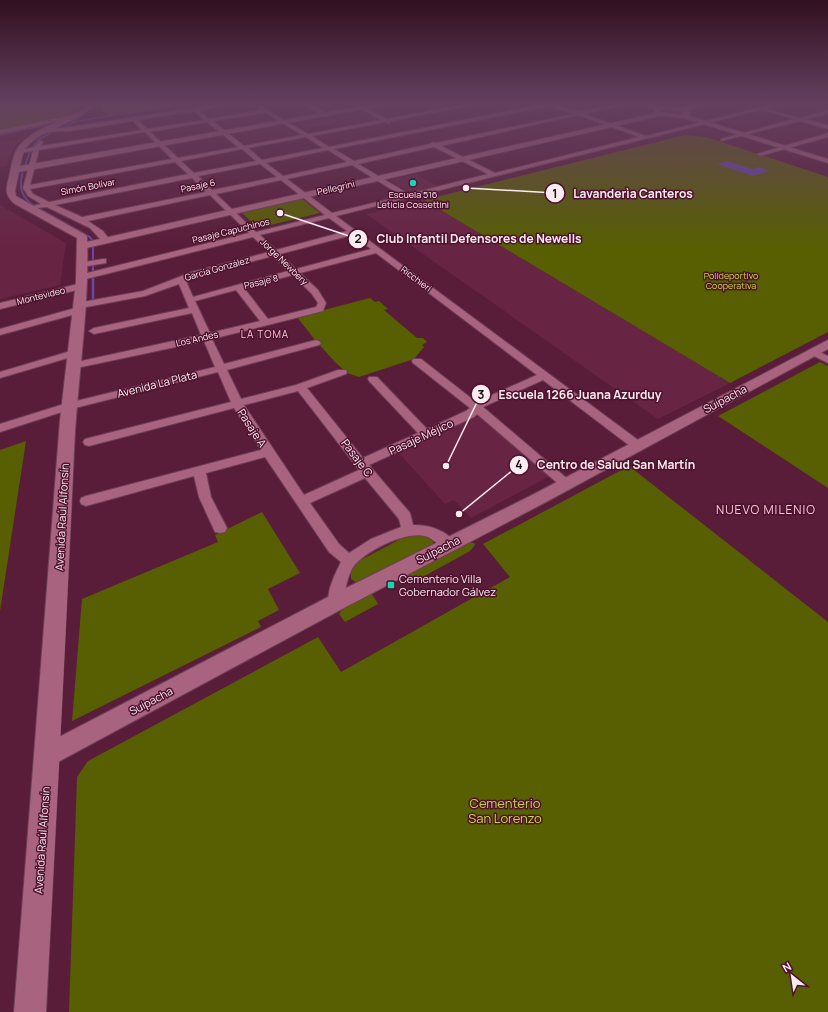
<svg xmlns="http://www.w3.org/2000/svg" width="828" height="1012" font-family="Manrope,sans-serif">
  <style>
    .built { fill: #682443 }
    .green { fill: #575f02 }
    .water { fill: #6749a7 }
    .lines { fill: none; stroke-linecap: round; stroke-linejoin: round }
    .stream-far2 { stroke: #6749a7; stroke-width: 1.5 }
    .stream-far1 { stroke: #6749a7; stroke-width: 2 }
    .stream { stroke: #6749a7; stroke-width: 2.5 }
    .canal { fill: #6749a7; fill-rule: evenodd }
    .minor-casing { stroke: #6e3e56; stroke-width: 2 }
    .tertiary-casing { stroke: #6e3e56; stroke-width: 2 }
    .secondary-casing { stroke: #6e3e56; stroke-width: 2 }
    .minor { fill: #a8647f; fill-rule: evenodd }
    .tertiary { fill: #a8647f; fill-rule: evenodd }
    .secondary { fill: #a8647f; fill-rule: evenodd }
    .poi-dot { fill: #17d5b3; stroke: #4e122e; stroke-width: 1.5 }
    .labels { text-anchor: middle; stroke-width: 3; stroke-linejoin: round; paint-order: stroke }
    .far-street-label { font-size: 9px; fill: #fcecf1; stroke: #4e122e }
    .far-poi-label { font-size: 9px; fill: #fcecf1; stroke: #4e122e }
    .far-park-label { font-size: 9px; fill: #cada3b; stroke: #4e122e }
    .far-neighbourhood-label { font-size: 10px; letter-spacing: 1px; fill: #f9cadb; stroke: #4e122e }
    .street-label { font-size: 11px; fill: #fcecf1; stroke: #4e122e }
    .poi-label { font-size: 11px; fill: #fcecf1; stroke: #4e122e; text-anchor: start }
    .neighbourhood-label { font-size: 12px; letter-spacing: 1px; fill: #f9cadb; stroke: #4e122e }
    .near-park-label { font-size: 13px; fill: #cada3b; stroke: #4e122e }
    .leader { fill: none; stroke: #fcecf1; stroke-width: 1.5 }
    .callout-dot { fill: #fcecf1; stroke: #4e122e; stroke-width: 1.5 }
    .mark-label { font-size: 12px; text-anchor: middle; font-weight: bold; fill: #111 }
    .callout-label { font-size: 12px; text-anchor: middle; font-weight: bold; fill: #fcecf1; stroke: #4e122e; stroke-width: 3; stroke-linejoin: round; paint-order: stroke }
  </style>
  <rect width="100%" height="100%" fill="#591d39"/>
  <path class="built" d="M365,112L382,121L347,127L339,123L302,129L295,124Z
    M24,139L16,144L6,167L0,168V142Z
    M416,174L438,186L410,193L389,180Z
    M424,200L730,383L658,419L366,214Z
    M0,205L66,243L60,285L0,299Z
    M481,415L550,476L471,518L454,500L445,504L398,452Z"/>
  <path class="green" d="M0,104H87L64,116L0,132Z
    M102,104H183L109,116L102,111Z
    M685,135L706,137L828,177V332L730,383L424,200Z
    M301,198L320,213L258,228L241,212Z
    M370,298L375,302L379,301L388,309L384,310L417,338H423L427,342L422,345L424,347L414,359L359,377L347,373L335,362L315,340L297,317Z
    M820,362L828,366V488L718,416Z
    M26,441L0,611V450Z
    M629,466L828,622V1012H69L77,777L88,761L318,637L341,672L510,577L483,544Z
    M262,512L300,573L268,589L279,610L258,621L261,627L72,721L82,599L218,542L215,535Z
    M418,534L429,536L433,540V544L362,583L356,582L351,579C350,570 353,566 359,561L408,535Z
    M467,542L474,543L475,545L470,551L410,584L404,577L426,562Z
    M372,594L378,604L345,622L339,614L342,609Z"/>
  <path class="water" d="M728,161L752,169L759,167L769,171L752,176L717,164Z"/>
  <g class="lines">
    <path class="stream-far2" d="M62,129L76,121
      M0,135L47,125
      M31,149L38,140L50,133
      M25,166L30,151
      M22,176L23,171"/>
    <path class="stream-far1" d="M22,175C19,190 22,197 34,206
      M38,208L90,237L93,242
      M93,246V269"/>
    <path class="stream" d="M93,268V271
      M93,277V301"/>
    <path class="canal" d="M177,104H189L70,123L68,122Z"/>
    <g class="minor-casing">
      <path id="minor" d="M220,104H233L199,110L209,119L262,110L258,107L260,106L308,134L381,120L352,104H358L387,119L467,104H478L391,121L389,124L386,122L312,136L329,147L542,104H556L579,112L616,104H626L584,114L646,136L773,104H782L767,109L800,118L828,110V114L806,119L828,125V129L800,121L721,141V139L794,119L761,110L336,216L642,443L644,446L642,449H634L543,380L483,407L570,481L572,484L570,487L566,489L562,487L477,414L474,417L369,465L410,513L413,525C429,525 448,530 456,545L454,549C443,553 437,541 428,537C408,529 362,552 352,569C345,581 346,596 340,608L335,610L330,608C324,595 335,574 341,562L329,552L265,457L206,473L211,497L227,528L225,532L220,533L215,532L199,497L194,476L86,506L81,504L80,501L81,498L86,496L261,450L234,408L89,446L85,445L83,442L85,439L89,438L231,402L218,372L71,409L0,432V424L64,404L215,367L204,341L72,369L67,366L72,363L201,335L192,313L94,334L89,331L94,328L189,308L179,284L145,296L81,308L85,310L83,312L0,335V329L79,307L76,305L77,303L143,291L192,272L269,252L253,237L82,280L79,279L78,277L79,275L249,233L210,195L88,221L103,231L110,240L109,242H103L90,228L47,207L28,209V207L41,204L28,196L23,188L33,151L20,153L17,151L34,147L40,140L43,142L41,146L142,130L133,121L70,131L46,132L45,131L48,129L70,127ZM551,106L573,114L436,143L433,142L430,144L354,161L334,149ZM194,111L204,120L147,129L138,120ZM266,113L302,135L244,146L213,121ZM578,115L639,137L495,173L441,146ZM207,122L238,147L178,158L150,132ZM145,132L172,159L30,185L39,150ZM306,137L323,148L262,160L248,148ZM434,147L488,174L409,194L358,164ZM242,149L256,161L194,173L181,161ZM328,150L347,162L283,176L266,163ZM175,162L188,174L49,202L33,194L30,189ZM260,164L277,177L212,190L198,176ZM352,165L402,196L332,213L287,179ZM192,178L206,192L82,217L55,205ZM281,180L325,215L256,232L216,194ZM329,218L347,231L276,250L260,235ZM352,235L371,249L296,269L280,254ZM376,253L537,375L476,402L421,359H413L412,361L413,363L470,408L466,411L427,429L377,377H369L368,379L369,381L418,433L363,458L307,388L346,374L347,372L346,370H338L296,385L241,399L227,370L319,345L321,343L319,341L316,340L224,364L212,339L323,311L326,303L318,290L300,273ZM273,256L288,271L193,297L186,281L198,276ZM293,275L312,294L318,303L316,307L268,319L244,288ZM236,290L260,321L210,333L195,301ZM298,391L359,470L304,495L244,405ZM365,478L399,519L401,527L371,539L349,553L339,544L310,503Z
        M304,104H310L330,116L325,117Z
        M828,133V137L760,156L757,154Z
        M103,259H106V263L82,267L78,265L79,263Z
        M82,283L86,286L85,288L0,309V303Z
        M813,349L828,356V363L810,354L808,352L810,350Z
        M74,350L78,351L79,353L78,355L0,378V372Z"/>
    </g>
    <g class="tertiary-casing">
      <path id="tertiary" d="M644,104L683,107L696,104H708L689,110L690,116L828,159V163L684,118L660,116L82,249L77,246L82,243L656,113L652,108ZM659,109L682,111L684,112V114L681,115L662,112Z
        M77,114L80,116L79,117L0,134V130Z
        M828,340V349L546,502L342,609L56,763L48,766L40,763L37,755L40,747L328,597L534,494Z"/>
    </g>
    <g class="secondary-casing">
      <path id="secondary" d="M88,104H95C80,124 35,130 24,151C22,156 21,162 20,166L375,104H391L19,172L15,191L16,196L86,235L87,237C90,308 77,380 74,451C66,638 56,825 46,1012H14L60,420L76,281L77,238L15,204C4,195 6,189 9,177C11,169 12,158 16,151C26,131 65,119 84,110Z"/>
    </g>
    <use href="#minor" class="minor"/>
    <use href="#tertiary" class="tertiary"/>
    <use href="#secondary" class="secondary"/>
  </g>
  <linearGradient id="sky" x2="0" y2="1"><stop stop-color="#31101f"/><stop offset="0.42" stop-color="#64405f"/><stop offset="1" stop-color="#64405f" stop-opacity="0"/></linearGradient>
  <rect width="828" height="246" fill="url(#sky)"/>
  <g class="poi-dot">
    <circle cx="413" cy="183" r="4"/>
    <rect x="387" y="581" width="8" height="8" rx="2"/>
  </g>
  <g class="labels">
    <g class="far-street-label">
      <text transform="translate(198 186) rotate(-12)" y="3">Pasaje 6</text>
      <text transform="translate(88 187) rotate(-11)" y="3">Simón Bolívar</text>
      <text transform="translate(336 188) rotate(-13)" y="3">Pellegrini</text>
      <text transform="translate(231 231) rotate(-14)" y="3">Pasaje Capuchinos</text>
      <text transform="translate(284 262) rotate(44)" y="3">Jorge Newbery</text>
      <text transform="translate(217 269) rotate(-16)" y="3">García González</text>
      <text transform="translate(416 279) rotate(37)" y="3">Ricchieri</text>
      <text transform="translate(261 282) rotate(-14)" y="3">Pasaje 8</text>
      <text transform="translate(41 296) rotate(-14)" y="3">Montevideo</text>
      <text transform="translate(197 339) rotate(-13)" y="3">Los Andes</text>
    </g>
    <g class="far-poi-label">
      <text x="413" y="198">Escuela 516<tspan x="413" dy="10">Leticia Cossettini</tspan></text>
    </g>
    <g class="far-park-label">
      <text x="731" y="279">Polideportivo<tspan x="731" dy="10">Cooperativa</tspan></text>
    </g>
    <g class="far-neighbourhood-label">
      <text x="265" y="338">LA TOMA</text>
    </g>
    <g class="street-label">
      <text transform="translate(157 384) rotate(-14)" y="4">Avenida La Plata</text>
      <text transform="translate(725 399) rotate(-28)" y="4">Suipacha</text>
      <text transform="translate(252 428) rotate(57)" y="4">Pasaje A</text>
      <text transform="translate(421 437) rotate(-25)" y="4">Pasaje Méjico</text>
      <text transform="translate(357 458) rotate(53)" y="4">Pasaje C</text>
      <text transform="translate(62 517) rotate(-87)" y="4">Avenida Raúl Alfonsín</text>
      <text transform="translate(438 550) rotate(-27)" y="4">Suipacha</text>
      <text transform="translate(151 701) rotate(-28)" y="4">Suipacha</text>
      <text transform="translate(42 840) rotate(-86)" y="4">Avenida Raúl Alfonsín</text>
    </g>
    <g class="poi-label">
      <text x="399" y="583">Cementerio Villa<tspan x="399" dy="13">Gobernador Gálvez</tspan></text>
    </g>
    <g class="neighbourhood-label">
      <text x="766" y="514">NUEVO MILENIO</text>
    </g>
    <g class="near-park-label">
      <text x="505" y="808">Cementerio<tspan x="505" dy="15">San Lorenzo</tspan></text>
    </g>
  </g>
  <path class="leader" d="M466 188L555 193M280 213L358 239M446 466L481 394M459 514L519 465"/>
  <g class="callout-dot">
    <circle cx="466" cy="188" r="4"/>
    <circle cx="280" cy="213" r="4"/>
    <circle cx="446" cy="466" r="4"/>
    <circle cx="459" cy="514" r="4"/>
    <circle cx="555" cy="193" r="10"/>
    <circle cx="358" cy="239" r="10"/>
    <circle cx="481" cy="394" r="10"/>
    <circle cx="519" cy="465" r="10"/>
  </g>
  <g class="mark-label">
    <text x="555" y="198">1</text>
    <text x="358" y="243">2</text>
    <text x="481" y="399">3</text>
    <text x="519" y="469">4</text>
  </g>
  <g class="callout-label">
    <text x="633" y="198">Lavanderìa Canteros</text>
    <text x="479" y="243">Club Infantil Defensores de Newells</text>
    <text x="580" y="399">Escuela 1266 Juana Azurduy</text>
    <text x="616" y="469">Centro de Salud San Martín</text>
  </g>
  <g transform="translate(792 976) rotate(330)" stroke="#4e122e" stroke-width="3" paint-order="stroke">
  <path d="M0-3L7 15L0 10L-7 15Z" fill="#fcecf1"/>
  <text y="-6" font-size="11" font-weight="bold" text-anchor="middle" fill="#fcecf1">N</text>
  </g>
</svg>
